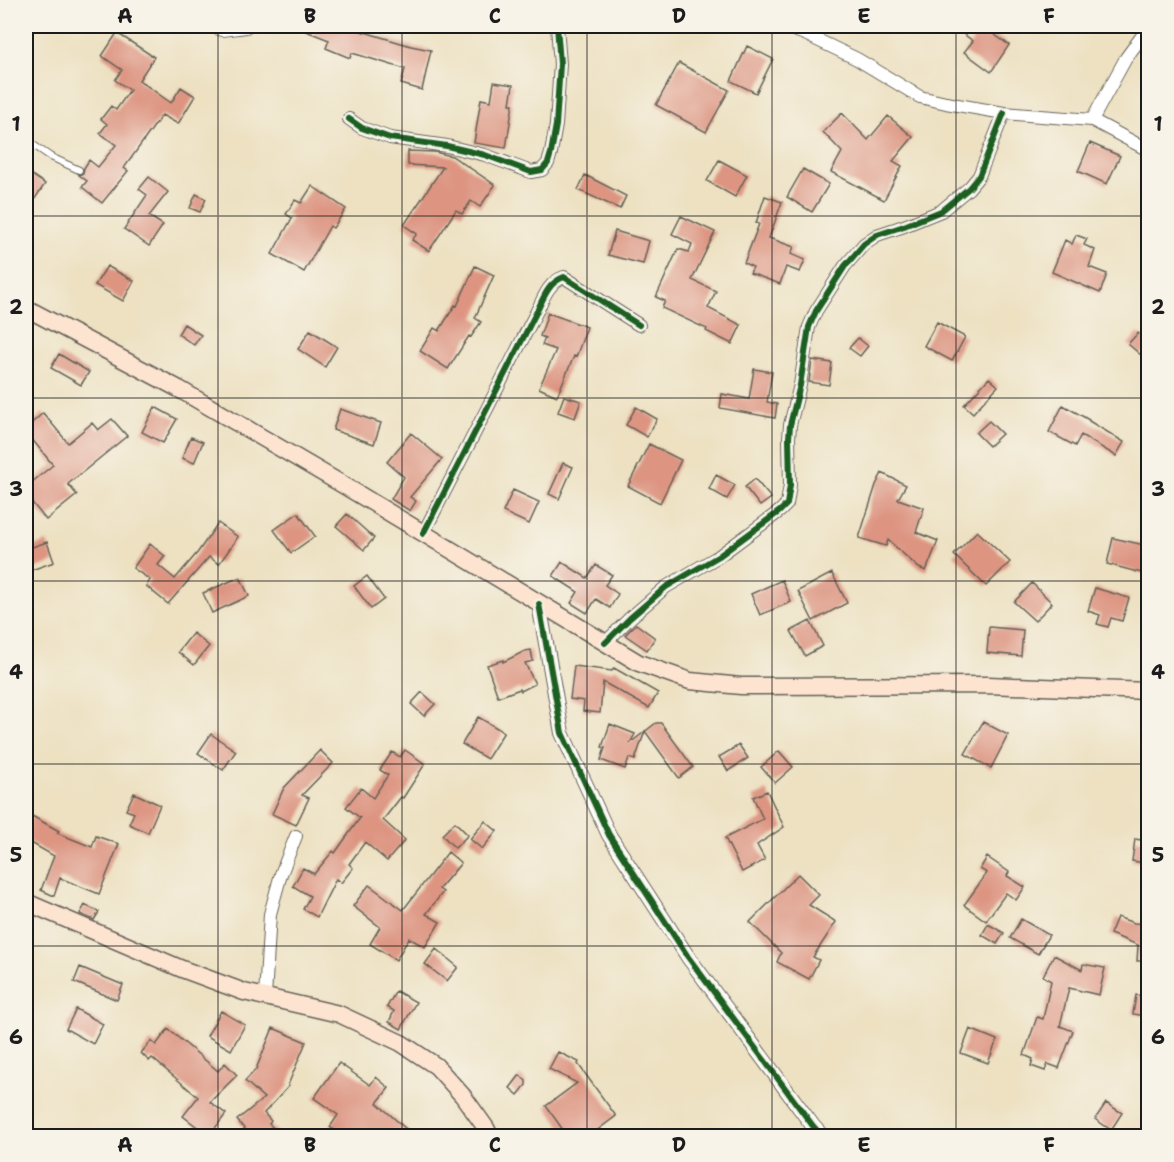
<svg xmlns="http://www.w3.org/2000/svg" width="1174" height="1162" font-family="'Shantell Sans',sans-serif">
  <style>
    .building { fill: #dd9582 }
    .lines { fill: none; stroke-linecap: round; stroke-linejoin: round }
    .service-casing { stroke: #656156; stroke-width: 8 }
    .minor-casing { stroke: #656156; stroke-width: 14 }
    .tertiary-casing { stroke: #656156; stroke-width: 16 }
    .secondary-casing { stroke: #656156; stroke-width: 19 }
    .service { stroke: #fff; stroke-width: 6 }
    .minor { stroke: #fff; stroke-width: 12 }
    .tertiary { stroke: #fff; stroke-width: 14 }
    .secondary { stroke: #fde4d1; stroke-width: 16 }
    .cycleway-casing { stroke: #f7f3e8; stroke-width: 10 }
    .cycleway { stroke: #1b5e20; stroke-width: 6 }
    .grid { fill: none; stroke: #1c1c1c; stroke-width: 1.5; stroke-opacity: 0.55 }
    .neatline { fill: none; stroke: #1c1c1c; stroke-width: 2 }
    .grid-label { font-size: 20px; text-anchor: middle; font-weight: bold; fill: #1c1c1c }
  </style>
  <rect width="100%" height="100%" fill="#f7f3e8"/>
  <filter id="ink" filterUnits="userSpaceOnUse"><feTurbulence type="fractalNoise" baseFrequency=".0167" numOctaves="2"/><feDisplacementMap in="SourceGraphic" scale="12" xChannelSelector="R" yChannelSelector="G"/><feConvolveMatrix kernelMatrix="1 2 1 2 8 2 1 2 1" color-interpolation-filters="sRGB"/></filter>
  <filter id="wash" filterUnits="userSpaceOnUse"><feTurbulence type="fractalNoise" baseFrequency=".008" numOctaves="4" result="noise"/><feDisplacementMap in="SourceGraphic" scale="24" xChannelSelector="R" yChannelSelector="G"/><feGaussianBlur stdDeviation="1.35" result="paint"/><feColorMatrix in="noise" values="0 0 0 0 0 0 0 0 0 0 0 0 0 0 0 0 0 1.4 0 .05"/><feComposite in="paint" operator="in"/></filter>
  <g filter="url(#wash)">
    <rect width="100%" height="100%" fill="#ede1c2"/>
    <g id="blocks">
      <path class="building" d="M293,26H363L361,31L411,46L431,50L422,90L401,84L405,69L352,53L350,58L326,48L329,40Z
        M952,26H982L1009,45L991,72L964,52L973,41Z
        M117,33L154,57L139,80L171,103L181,87L195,96L178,124L162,115L124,168L128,171L102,203L82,187L87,181L79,175L83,173L84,168L89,160L98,167L116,145L100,133L107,124L101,119L111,106L116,110L130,90L115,80L122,70L102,56Z
        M747,46L773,59L756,93L731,81Z
        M679,63L729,90L706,132L656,105Z
        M494,82L513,85L510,104H513L506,148L474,143L481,99L491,101Z
        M842,113L868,140L888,116L913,137L893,161L902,166L884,200L831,172L842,152L823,132Z
        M1090,143L1120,156L1107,184L1078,171Z
        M408,151L434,152L452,156L495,185L480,207L471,201L462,214L456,210L429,251L412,240L417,234L404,225L443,167L408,165Z
        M719,160L747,175L735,197L707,181Z
        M803,169L829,184L812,212L787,197Z
        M26,171L45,184L34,200L26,195Z
        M585,175L626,196L620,209L578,190Z
        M149,177L168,192L149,216L163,225L149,246L124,229L147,195L139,189Z
        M312,186L346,209L333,228L330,226L304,272L272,254L292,218L286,214L295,200L301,203Z
        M196,194L206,199L200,212L190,208Z
        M765,196L782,202L769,238L794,247L791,254L805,260L800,272L786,267L780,284L750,273L753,267L744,263L759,224L756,223Z
        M681,216L715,232L692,280L716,291L708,308L741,325L732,344L706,331L707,329L662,308L665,301L656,297L678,249L689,252L692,244L672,234Z
        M615,231L649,241L643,264L608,255Z
        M1076,235L1087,239L1084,245L1095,250L1089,267L1107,274L1100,293L1052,272L1065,240L1072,244Z
        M107,266L134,281L123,301L95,285Z
        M475,266L494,275L475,318L481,322L471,337L469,336L448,369L420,351L434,328L439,331L455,305L457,306Z
        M548,313L587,327L576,357L574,356L557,396L539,388L556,350L542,345L545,338L540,336Z
        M937,322L965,337L952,361L924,346Z
        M184,324L201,335L194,345L178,334Z
        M310,330L337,347L325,367L298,349Z
        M1138,333L1149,342V346L1141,355L1128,344Z
        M858,338L868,346L860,356L849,348Z
        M59,354L89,372L81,385L51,368Z
        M812,360L832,363L829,385L809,382Z
        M754,369L772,372L767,402L777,404L775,418L720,408L722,394L749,399Z
        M989,378L998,386L973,413L964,405Z
        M564,396L581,401L575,418L558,412Z
        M1063,405L1089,420V421L1124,442L1116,456L1081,435L1075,446L1049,432Z
        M155,407L177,419L163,443L142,432Z
        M636,407L657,419L647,437L626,425Z
        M340,409L381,423L374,444L333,430Z
        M43,413L68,443L92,423L98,430L112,419L127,436L68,484L77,495L46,520L26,495V487L53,465L26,432V428Z
        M989,421L1002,434L989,446L976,433Z
        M411,433L442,459L410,497L416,501L410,511L391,499L404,477L387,462Z
        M191,437L203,442L194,463L182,458Z
        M649,444L681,460L660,503L628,486Z
        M563,463L573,467L559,499L549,494Z
        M882,473L906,485L898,499L924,508L916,532L938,541L926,571L919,568L888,540L886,546L859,538L876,485Z
        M716,475L735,485L727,499L709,489Z
        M755,479L771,498L760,506L745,487Z
        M513,490L539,502L529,524L503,512Z
        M298,513L315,536L291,553L274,530Z
        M347,514L374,538L364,550L336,526Z
        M218,523L238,537L219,564L209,557L168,604L146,586L150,580L133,568L150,544L165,556L158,565L175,579L198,552Z
        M977,531L1010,562L986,586L954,555Z
        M1113,538L1149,546V575L1107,564Z
        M47,542L54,562L26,572V549Z
        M562,562L587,578L596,565L612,575L605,585L618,594L610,608L596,599L587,613L571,603L578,592L553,576Z
        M832,573L847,603L813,621L798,591Z
        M367,576L384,599L371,609L354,586Z
        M240,577L249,596L212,613L203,593Z
        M782,580L791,602L760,615L751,594Z
        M1032,583L1052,603L1035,621L1014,602Z
        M1095,588L1129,598L1122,621L1111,618L1108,627L1097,624L1100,615L1088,611Z
        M810,621L823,646L805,656L791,631Z
        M636,624L655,638L647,650L625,635Z
        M989,627L1023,630L1021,656L987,653Z
        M193,633L209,646L194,665L178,652Z
        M531,650L533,661L525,663L535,684L521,691L520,689L498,697L487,665L503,660V662L525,651Z
        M574,666L612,671L614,668L658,693L649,708L603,682L600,713L583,711L584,701L570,699Z
        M422,692L435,704L424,716L411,704Z
        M478,717L504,732L487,759L462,744Z
        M983,722L1008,735L991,768L965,754Z
        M656,723H661L693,767L679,778L645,731L635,760L629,758L625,769L601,760L605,748L602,747L610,724L635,734L630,743Z
        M211,734L236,751L223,770L198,753Z
        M739,745L748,758L728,771L719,757Z
        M320,750L333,763L302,795L309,798L296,825L272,814L284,788Z
        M405,750L425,764L403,798L401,797L383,820L405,840L387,861L365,842L349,864L353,868L341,883L336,879L317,917L303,909L310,896L293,886L303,868L314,874L333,851L335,853L360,818L346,807L361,788L373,798L388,775L380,770L392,752L400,757Z
        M779,751L793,767L775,783L761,767Z
        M767,791L784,827L757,845L765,860L742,872L725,838L763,819L753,797Z
        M134,793L160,805L148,833L129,824L134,813L126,810Z
        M32,816L59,831L57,833L92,847L96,836L119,844L99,894L60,878L54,896L41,890L54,856L26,840V829Z
        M485,821L497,831L482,849L470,839Z
        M455,822L468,835L455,848L442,835Z
        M1135,839L1147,841L1145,863L1132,861Z
        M448,852L461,863L439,889L443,892L426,914L440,922L425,947L409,938L396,960L370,944L380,927L353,906L369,885L403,910Z
        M987,857L1009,872L1007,876L1025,887L1016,900L1006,893L986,921L964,905L987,873L980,869Z
        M798,874L819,895L809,905L836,922L813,957L819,960L809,979L777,962L781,953L750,922Z
        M85,905L99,912L94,920L80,914Z
        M1117,917L1134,923L1149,924V961H1137L1138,945L1110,934Z
        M1021,919L1049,935L1038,954L1010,938Z
        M988,924L1004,933L997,944L982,935Z
        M436,949L458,967L447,981L425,964Z
        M1054,955L1082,970L1083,964L1105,968L1099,995L1069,988L1060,1026L1073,1031L1059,1068L1048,1064L1045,1071L1031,1066L1033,1059L1024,1055L1037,1017L1043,1019L1051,981L1043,976Z
        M80,967L123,985L117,1000L74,982Z
        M396,991L416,1002L401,1029L389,1022L394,1011L387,1007Z
        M1136,995L1149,997L1145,1016L1133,1014Z
        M76,1009L103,1024L93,1044L66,1029Z
        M221,1011L245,1025L231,1050L207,1036Z
        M273,1028L306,1042L288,1085L289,1086L264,1113L271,1121L269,1124L283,1137H251L237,1120L264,1098L245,1081L256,1069Z
        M168,1029L218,1071L225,1063L237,1075L210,1102L226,1114L209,1136L183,1116L198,1097L152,1058L149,1061L141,1053L151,1041L156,1045Z
        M970,1029L997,1040L988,1063L961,1053Z
        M558,1052L579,1062L578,1064L616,1116L588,1137H568L546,1106L577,1083L549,1069Z
        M339,1063L370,1085L376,1077L389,1088L377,1103L415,1137H344L330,1127L338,1115L314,1098Z
        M520,1075L526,1081V1085L518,1095L510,1088Z
        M1106,1103L1122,1113L1111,1130L1095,1119Z"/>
    </g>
  </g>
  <g filter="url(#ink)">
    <use href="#blocks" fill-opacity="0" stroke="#656156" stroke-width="1.5"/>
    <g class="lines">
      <g class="service-casing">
        <path id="service" d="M26,140L51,157L79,170"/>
      </g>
      <g class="minor-casing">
        <path id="minor" d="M211,26L222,30L246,27
          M783,26L805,34L857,59L920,97L946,103L1004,113L1092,120L1148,150
          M349,119L362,128L390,138L447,146L485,155L531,172L542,170L548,163L551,153L556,125L560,64L557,26
          M1092,120L1126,58L1148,28
          M423,534L539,307C545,294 550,282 564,277L639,325
          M605,643L630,618L666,587L719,556L780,511L787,504L790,485L789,438L790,425L800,385L809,327L816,311L845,266L864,244L877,235L904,226L941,211L969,188L979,176L1004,113
          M265,997L270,914L281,874L296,836"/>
      </g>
      <g class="tertiary-casing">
        <path id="tertiary" d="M539,604L562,733L609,835L688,957L813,1126L822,1136"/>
      </g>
      <g class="secondary-casing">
        <path id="secondary" d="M26,308L179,389L345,486L639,663L690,681L741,686L988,685L1148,691
          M26,902L182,969L244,992L339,1014L401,1043L436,1066L463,1096L486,1128L490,1136"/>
      </g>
      <use href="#service" class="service"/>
      <use href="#minor" class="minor"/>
      <use href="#tertiary" class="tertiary"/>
      <use href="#secondary" class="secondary"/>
      <g class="cycleway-casing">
        <path id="cycleway" d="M349,119L362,128L390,138L447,146L485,155L531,172L542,170L548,163L551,153L556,125L560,64L557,26
          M423,534L539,307C545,294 550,282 564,277L639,325
          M539,604L562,733L609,835L688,957L813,1126L822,1136
          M605,643L630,618L666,587L719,556L780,511L787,504L790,485L789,438L790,425L800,385L809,327L816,311L845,266L864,244L877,235L904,226L941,211L969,188L979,176L1004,113"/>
      </g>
      <use href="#cycleway" class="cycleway"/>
    </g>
  </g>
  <path class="grid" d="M218,26V1136M402,26V1136M587,26V1136M772,26V1136M956,26V1136M26,216H1148M26,398H1148M26,581H1148M26,764H1148M26,946H1148"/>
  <rect width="1174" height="1162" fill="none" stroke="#f7f3e8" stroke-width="66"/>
  <rect x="33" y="33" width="1108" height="1096" class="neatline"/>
  <g class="grid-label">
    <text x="125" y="23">A</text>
    <text x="310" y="23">B</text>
    <text x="495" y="23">C</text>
    <text x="679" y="23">D</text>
    <text x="864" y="23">E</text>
    <text x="1049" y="23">F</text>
    <text x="16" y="131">1</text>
    <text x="1158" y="131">1</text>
    <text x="16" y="314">2</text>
    <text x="1158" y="314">2</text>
    <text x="16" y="496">3</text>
    <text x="1158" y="496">3</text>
    <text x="16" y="679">4</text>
    <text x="1158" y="679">4</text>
    <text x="16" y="862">5</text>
    <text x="1158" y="862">5</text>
    <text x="16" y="1044">6</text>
    <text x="1158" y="1044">6</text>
    <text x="125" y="1152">A</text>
    <text x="310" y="1152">B</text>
    <text x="495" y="1152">C</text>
    <text x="679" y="1152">D</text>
    <text x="864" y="1152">E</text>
    <text x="1049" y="1152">F</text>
  </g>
</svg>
